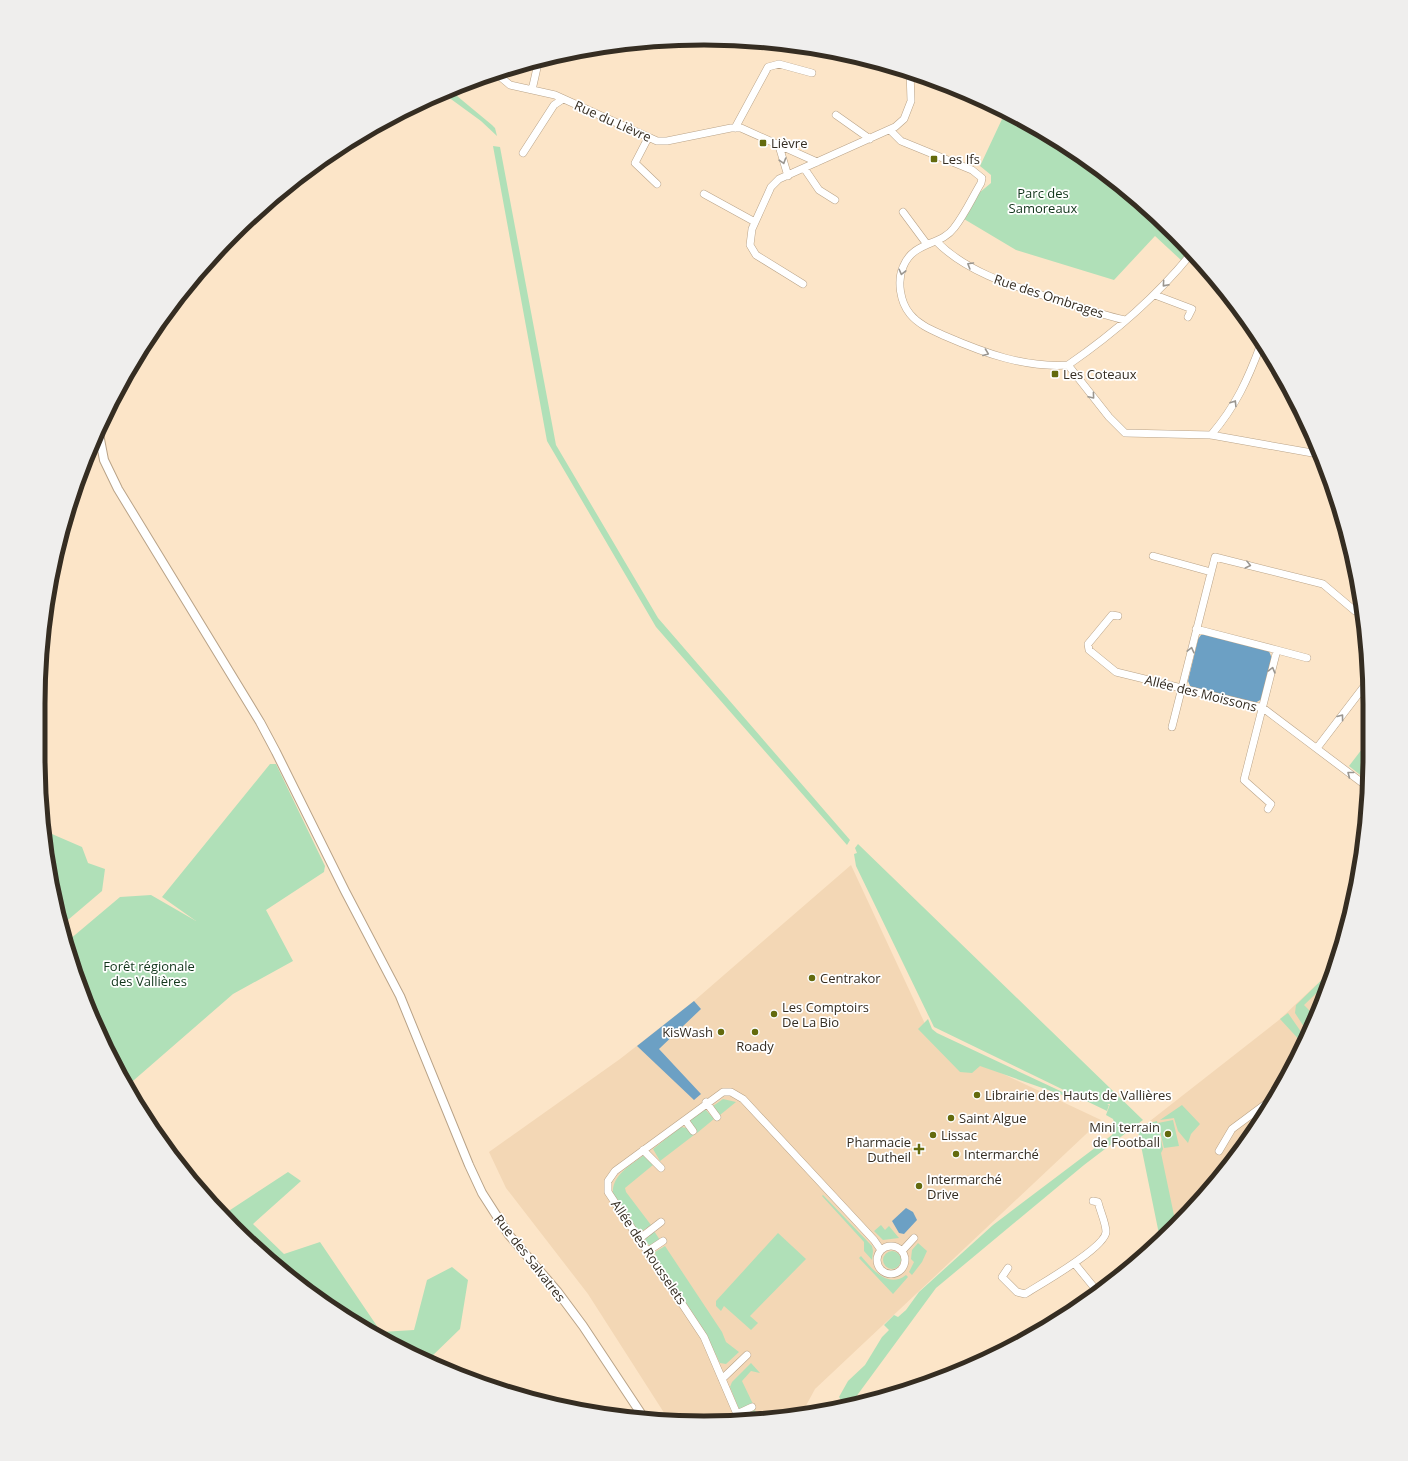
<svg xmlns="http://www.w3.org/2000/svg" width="1408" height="1461" font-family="'Open Sans',sans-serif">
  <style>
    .built { fill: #f3d7b5 }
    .green { fill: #b0e0b8 }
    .water { fill: #6ca0c4 }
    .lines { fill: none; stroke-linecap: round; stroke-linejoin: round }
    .minor-casing { stroke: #b9a388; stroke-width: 8 }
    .tertiary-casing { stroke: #b9a388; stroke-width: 10 }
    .minor { stroke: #fff; stroke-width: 7 }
    .tertiary { stroke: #fff; stroke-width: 8 }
    .oneway { stroke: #9a9690 }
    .poi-dot { fill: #636a0d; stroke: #fff; stroke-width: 1.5 }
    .labels { text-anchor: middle; stroke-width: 3.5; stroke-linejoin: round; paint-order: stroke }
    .street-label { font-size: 13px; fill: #352d22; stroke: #fff }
    .poi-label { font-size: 13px; fill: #352d22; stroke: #fff; text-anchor: start }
    .park-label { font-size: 13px; fill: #10351a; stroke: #fff }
    .rim { fill: none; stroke: #352d22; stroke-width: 5 }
  </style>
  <rect width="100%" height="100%" fill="#fce5c8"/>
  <path class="built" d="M851,865L933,1041L1101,1120L815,1389L802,1413L748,1422L668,1419L588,1294L506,1188L489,1152L620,1059L694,1001Z
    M1332,970L1301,1052L1232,1163L1174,1225L1150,1121L1279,1020Z"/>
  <path class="green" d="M451,91L492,125L495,128L497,136L481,121L444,94Z
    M1004,112L1037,127L1066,148L1003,115Z
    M1003,117L1076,155L1143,203L1190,253L1182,261L1155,236L1114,280L1016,250L964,219L979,193L991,183V175L980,166Z
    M493,146L500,147L556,445L658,618L850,840L847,845L656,627L547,441Z
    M1369,740V782L1349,766Z
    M270,764H276L325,866L324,872L266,910L293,961L233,994L126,1087L89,1012L63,927L69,940L120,897L151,895L196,921L162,897Z
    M45,831L82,847L88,863L105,869L102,891L62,925L51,887Z
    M858,844L1143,1120L1084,1165L936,1288L850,1405L836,1407L841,1400L839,1397L848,1381L865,1365L882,1337L889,1330L884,1325L894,1315L898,1317L906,1310L919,1292L993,1225L1112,1135L1116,1127L1113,1119L1106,1115L1110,1104H1107L1109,1105L1107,1111L934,1027L856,866L854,854L857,853L855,848Z
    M1332,970L1328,982L1304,1005L1315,1016L1308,1033L1295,1013L1296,1005Z
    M1288,1013L1306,1039L1304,1045L1280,1019Z
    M928,1019L932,1029L937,1033L1071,1096V1098L980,1066L972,1073L960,1072L918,1029Z
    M723,1099L736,1102L720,1115L713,1106Z
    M1182,1105L1200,1124L1191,1134L1188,1143L1178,1131L1174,1118L1160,1120Z
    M705,1109L714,1119L697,1133L689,1124V1120Z
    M1173,1120L1179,1146L1164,1148L1158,1123Z
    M1157,1121L1163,1149L1161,1153L1175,1220L1169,1224L1172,1227L1160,1239L1137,1126Z
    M681,1127L687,1128L694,1135L660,1161L653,1149Z
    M644,1155L653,1165L625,1188L626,1192L651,1225L639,1233L613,1195C611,1175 630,1166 644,1155Z
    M288,1172L301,1181L253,1224L284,1254L320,1242L381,1332L414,1330L427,1280L452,1267L468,1280L460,1329L428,1360L371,1334L265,1258L224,1214Z
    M823,1195L872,1246L873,1251L872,1260L864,1251V1242L822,1196Z
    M881,1225L885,1230L889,1226L899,1238L883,1240L874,1231Z
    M654,1231L660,1240L650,1245L646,1244L645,1241L646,1238Z
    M778,1233L806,1259L750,1316L758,1323L751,1330L724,1306L721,1311L716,1306V1301Z
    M918,1243L927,1251L922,1262L912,1275L909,1272L914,1262L911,1259L912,1250Z
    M665,1246L722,1332L726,1342L739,1352L726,1364L720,1363L702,1327L656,1258L655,1252Z
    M883 1260a9 9 0 1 1 18 0a9 9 0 1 1-18 0Z
    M861,1256C872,1269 888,1289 906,1275L908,1277L893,1294L859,1258Z
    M751,1363L760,1373L751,1371L742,1381L753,1404L739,1409L730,1387L732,1382Z
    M755,1410L758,1420L745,1421L742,1416Z"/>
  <path class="water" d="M1201,635H1207L1268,650C1271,655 1272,657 1271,662L1262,699L1255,703L1191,688L1188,681L1198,639Z
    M694,1001L701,1009L659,1049L701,1094L694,1100L637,1046Z
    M906,1208L913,1212L917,1220L904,1234L899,1233L892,1221Z"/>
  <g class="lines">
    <g class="minor-casing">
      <path id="minor" d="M497,74L510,85L555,95L657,141H667L731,128H741L817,162
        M532,90L539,59
        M836,115L870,139
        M735,128L768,67L779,64L812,73
        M890,130L901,141L972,170L982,178L981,183C972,198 965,214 954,228C941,246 913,241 903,267C897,281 900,302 910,314C919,325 932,330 945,336C984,353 1025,368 1068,365
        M648,138L635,163L657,184
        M779,146L788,176
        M523,153L554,105L563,99
        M804,168L819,190L835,200
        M704,194L755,222
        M903,212L926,243
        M936,241C968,274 1017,287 1061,301C1082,308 1103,315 1125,320
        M803,284L756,255L750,245L752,229L771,187L779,179L895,127L904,119L911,101L910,71
        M1155,295L1192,309L1188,317
        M1068,365L1109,417L1125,433L1211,435L1318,454
        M1068,365C1113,334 1156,297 1191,254
        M1211,435C1236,406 1248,379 1261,344
        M1153,556L1211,572
        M1118,616L1112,615L1088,644L1089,650L1116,672L1263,708L1369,788
        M1196,629L1277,650L1244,780L1271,804L1268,809
        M1277,650L1307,658
        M1172,727L1215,557L1323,584L1355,611L1361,613
        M1317,748L1369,680
        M706,1102L717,1117
        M685,1120L693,1131
        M643,1150L661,1168
        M1219,1151L1232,1129L1271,1100
        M639,1239L661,1222
        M877 1260a14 14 0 1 1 28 0a14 14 0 1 1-28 0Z
        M648,1251L663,1241
        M902,1251L914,1238
        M1075,1264L1097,1291
        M1008,1268L1002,1277L1017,1292L1025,1294C1039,1285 1105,1248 1106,1232C1106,1223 1100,1211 1098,1202L1093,1201
        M722,1379L747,1355
        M737,1414L752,1407
        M740,1421L704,1337L608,1192V1181L615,1171L723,1092H731L743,1099L874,1240L881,1250"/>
    </g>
    <g class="tertiary-casing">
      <path id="tertiary" d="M99,434L104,460L118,489L260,722L276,752L345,891L400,996L469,1165L482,1193L509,1235L557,1291L583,1326L644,1418"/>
    </g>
    <use href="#minor" class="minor"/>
    <use href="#tertiary" class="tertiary"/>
  </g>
  <defs><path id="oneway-chevron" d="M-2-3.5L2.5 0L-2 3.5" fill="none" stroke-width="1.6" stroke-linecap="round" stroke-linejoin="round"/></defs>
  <g class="oneway">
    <use href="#oneway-chevron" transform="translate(783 161) rotate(73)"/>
    <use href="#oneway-chevron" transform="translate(970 265) rotate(-149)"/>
    <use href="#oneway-chevron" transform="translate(902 272) rotate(104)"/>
    <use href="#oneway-chevron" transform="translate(1165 284) rotate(131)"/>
    <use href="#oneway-chevron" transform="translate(986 353) rotate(21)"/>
    <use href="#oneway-chevron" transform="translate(1092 396) rotate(50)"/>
    <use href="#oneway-chevron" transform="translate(1234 403) rotate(-58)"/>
    <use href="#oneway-chevron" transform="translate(1248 565) rotate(14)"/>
    <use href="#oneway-chevron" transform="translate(1191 650) rotate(-76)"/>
    <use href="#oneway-chevron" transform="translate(1272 670) rotate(-75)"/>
    <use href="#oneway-chevron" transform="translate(1341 717) rotate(-53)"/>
    <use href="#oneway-chevron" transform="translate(1350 774) rotate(-142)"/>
  </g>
  <g class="poi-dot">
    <rect x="759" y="139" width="8" height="8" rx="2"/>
    <rect x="930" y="155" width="8" height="8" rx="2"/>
    <rect x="1051" y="370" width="8" height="8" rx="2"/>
    <circle cx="812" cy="978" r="4"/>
    <circle cx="774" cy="1014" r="4"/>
    <circle cx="721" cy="1032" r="4"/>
    <circle cx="755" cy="1032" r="4"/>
    <circle cx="977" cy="1095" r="4"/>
    <circle cx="951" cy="1118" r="4"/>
    <circle cx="1168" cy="1134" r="4"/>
    <circle cx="933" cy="1135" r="4"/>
    <path d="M917 1143h4v4h4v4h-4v4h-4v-4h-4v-4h4z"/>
    <circle cx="956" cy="1154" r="4"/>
    <circle cx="919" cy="1186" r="4"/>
  </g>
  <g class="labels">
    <g class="street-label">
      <text transform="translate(613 121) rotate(24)" y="5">Rue du Lièvre</text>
      <text transform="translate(1049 296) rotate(18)" y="5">Rue des Ombrages</text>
      <text transform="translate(1201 693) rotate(14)" y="5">Allée des Moissons</text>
      <text transform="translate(649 1252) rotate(56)" y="5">Allée des Rousselets</text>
      <text transform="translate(530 1258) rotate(52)" y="5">Rue des Salvatres</text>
    </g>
    <g class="poi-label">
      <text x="771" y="148">Lièvre</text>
      <text x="942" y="164">Les Ifs</text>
      <text x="1063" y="379">Les Coteaux</text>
      <text x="820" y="983">Centrakor</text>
      <text x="782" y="1012">Les Comptoirs<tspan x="782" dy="15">De La Bio</tspan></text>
      <text x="713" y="1037" text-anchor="end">KisWash</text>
      <text x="755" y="1051" text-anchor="middle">Roady</text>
      <text x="985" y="1100">Librairie des Hauts de Vallières</text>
      <text x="959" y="1123">Saint Algue</text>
      <text x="1160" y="1132" text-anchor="end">Mini terrain<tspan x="1160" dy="15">de Football</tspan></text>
      <text x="941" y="1140">Lissac</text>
      <text x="911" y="1147" text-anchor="end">Pharmacie<tspan x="911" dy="15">Dutheil</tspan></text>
      <text x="964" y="1159">Intermarché</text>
      <text x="927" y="1184">Intermarché<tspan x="927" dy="15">Drive</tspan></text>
    </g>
    <g class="park-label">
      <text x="1043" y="198">Parc des<tspan x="1043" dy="15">Samoreaux</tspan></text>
      <text x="149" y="971">Forêt régionale<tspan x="149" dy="15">des Vallières</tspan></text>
    </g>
  </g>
  <path d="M0 0H1408V1461H0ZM704 45H704A659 659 0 0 1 1363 704V757A659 659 0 0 1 704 1416H704A659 659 0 0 1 45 757V704A659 659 0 0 1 704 45Z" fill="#efeeed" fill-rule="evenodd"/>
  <path class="rim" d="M704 45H704A659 659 0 0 1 1363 704V757A659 659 0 0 1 704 1416H704A659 659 0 0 1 45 757V704A659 659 0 0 1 704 45Z"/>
</svg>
